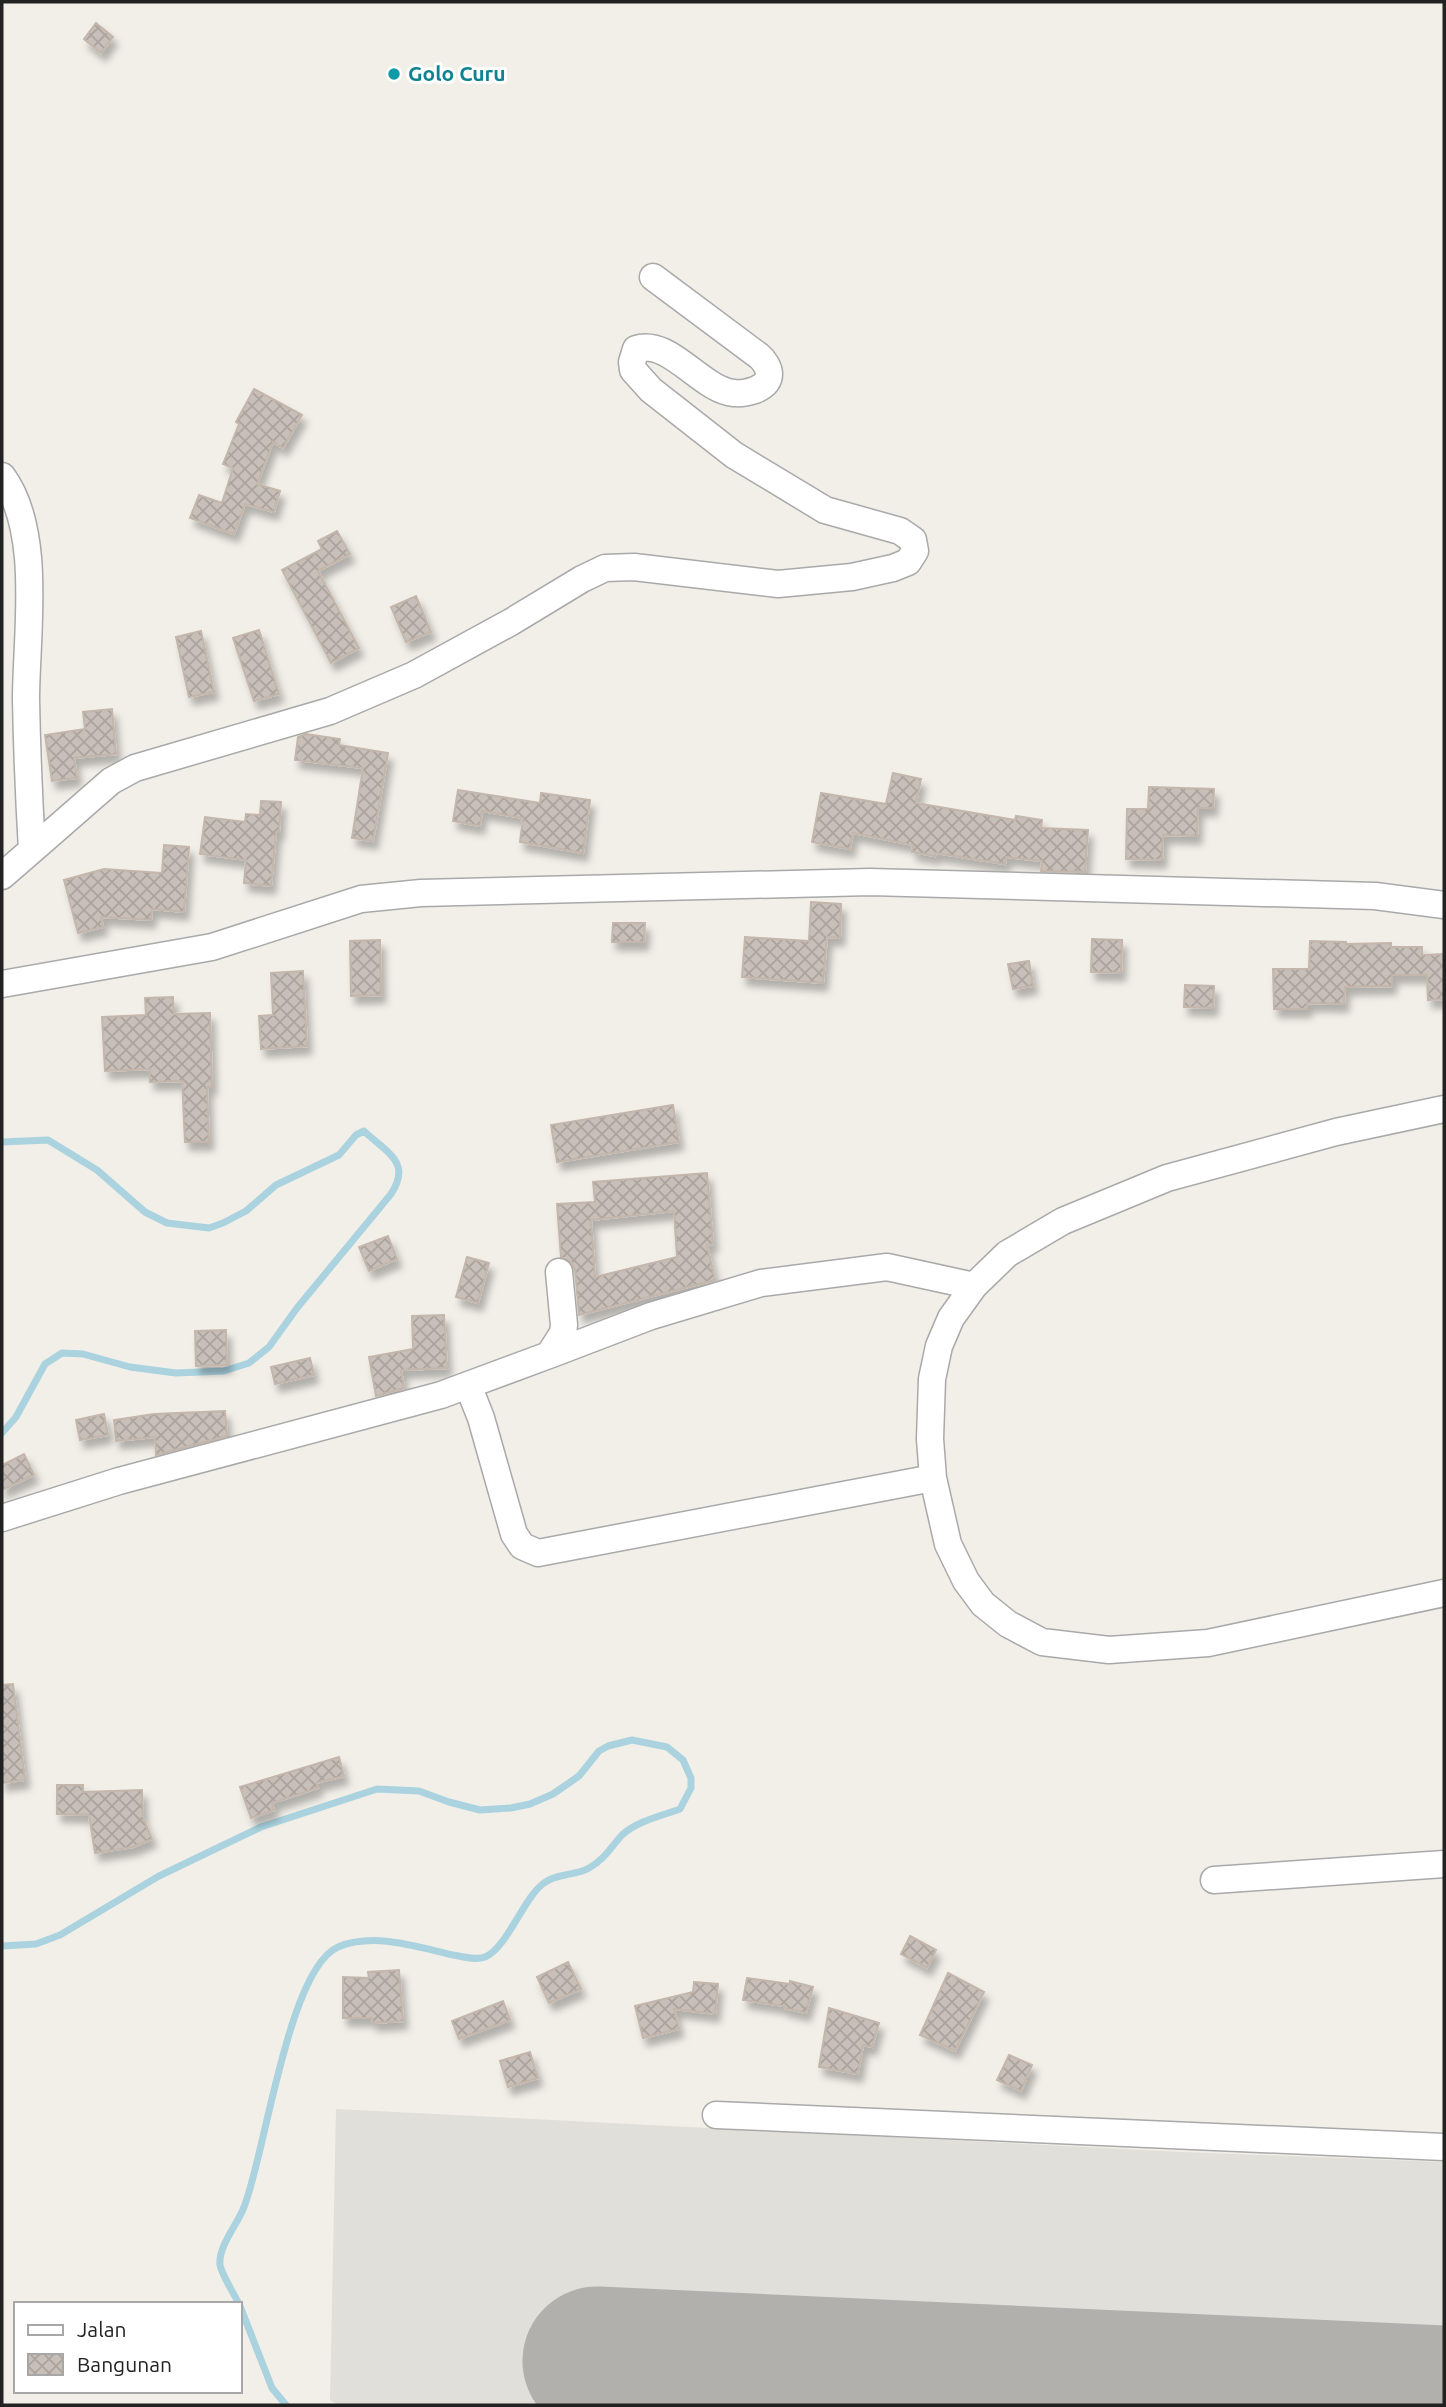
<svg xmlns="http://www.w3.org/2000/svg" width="1446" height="2407" font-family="Ubuntu,sans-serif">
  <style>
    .airport { fill: #e1dfda }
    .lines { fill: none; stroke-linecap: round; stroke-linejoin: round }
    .stream { stroke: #aad3df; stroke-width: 7 }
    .runway { stroke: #b1b0ac; stroke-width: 149 }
    .building { fill: url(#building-cross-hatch); stroke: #c4b6ab; stroke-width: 2; fill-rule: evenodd; filter: url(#shadow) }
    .minor-casing { stroke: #a9a9a9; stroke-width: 29 }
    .minor { stroke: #fff; stroke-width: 26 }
    .culture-dot { fill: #0f9aa8; stroke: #fff; stroke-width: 2.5 }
    .labels { text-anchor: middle; stroke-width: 6; stroke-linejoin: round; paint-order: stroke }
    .culture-label { font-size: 21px; font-weight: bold; fill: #0d838f; stroke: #fff; text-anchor: start }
  </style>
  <defs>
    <pattern id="building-cross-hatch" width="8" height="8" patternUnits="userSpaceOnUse" patternTransform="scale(1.75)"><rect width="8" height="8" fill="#c7bfb8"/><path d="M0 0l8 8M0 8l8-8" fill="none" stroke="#aba49e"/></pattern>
    <filter id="shadow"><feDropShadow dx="4.5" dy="8" stdDeviation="3.5" flood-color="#0004"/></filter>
  </defs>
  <rect width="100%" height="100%" fill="#f2efe9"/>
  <path class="airport" d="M336,2109L1183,2152L1444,2162V2405H338L330,2400Z"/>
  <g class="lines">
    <path class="stream" d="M2,1142L48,1140L97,1170L145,1212L167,1223L209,1228L223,1223L246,1211L276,1185L339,1155L356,1135L364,1131C387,1153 412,1162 391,1194L297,1308L269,1347L249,1363L224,1371L176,1373L130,1367L83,1354L62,1353L45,1364L16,1417L2,1433
      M2,1946L36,1944L60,1935L159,1876L261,1827L377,1789L419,1791L449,1802L480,1810L511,1808L530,1804L553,1794L579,1776L599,1751L608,1746L632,1740L667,1747L683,1760L691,1778V1788L680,1809C661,1816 637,1821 622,1835C611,1847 604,1860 589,1868C575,1876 557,1873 544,1883C524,1897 507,1948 485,1957C475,1961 462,1956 453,1955C417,1947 374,1932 338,1947C288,1969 265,2155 244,2207C238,2224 218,2246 220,2265C222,2275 234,2294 239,2304
      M240,2306L272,2388L286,2405"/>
    <path class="runway" d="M597,2361L1444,2400"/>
  </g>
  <path class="building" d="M96,23L113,37L101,53L84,39Z
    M254,389L302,415L283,448L273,442L257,484L280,491L274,512L245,504L234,534L190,518L199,495L222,503L233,468L223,464L239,424L236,422Z
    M337,531L350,554L318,571L359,648L331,663L282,570L322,549L318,541Z
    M416,596L431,632L406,642L391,607Z
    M259,630L279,694L254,701L233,638Z
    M201,631L214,692L189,697L176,637Z
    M112,709L116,754L74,758L77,778L52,781L45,735L85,729L83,712Z
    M306,734L340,739L339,745L388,753L373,841L352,838L363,768L295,760L298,737Z
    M893,773L921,779L916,803L1015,820L1016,816L1042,820L1041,828L1088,830L1085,872L1041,871L1042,861L1006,857L1005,864L936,853L935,856L912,852L913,845L853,833L850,849L812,842L821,793L886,804Z
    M1149,787L1214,789L1213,808H1198L1197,836L1163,835L1162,860L1126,859L1127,809H1148Z
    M458,790L540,803L541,793L590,800L583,853L520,842L523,818L482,811L480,826L453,821Z
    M261,801L281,802L279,832H276L271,886L244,883L246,860L200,854L205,817L245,822L246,814L260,815Z
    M164,845L189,847L184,912L152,909L151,920L101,917L103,927L78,933L64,880L104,869L162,873Z
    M811,902L841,904L840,938L827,937L823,983L742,977L745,937L809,941Z
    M613,923H645L644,942H612Z
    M1092,939L1122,940L1121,973L1091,972Z
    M380,940L381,995L351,996L350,941Z
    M1310,941L1346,942V944L1391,943V947H1422V955L1444,954V999L1428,1000L1427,975H1392V986L1345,987L1344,1004L1307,1003V1009H1274L1273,969H1309Z
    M1029,961L1033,986L1013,989L1008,964Z
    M303,971L307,1046L261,1049L259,1016L273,1015L271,973Z
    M1185,985L1214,986L1213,1008L1184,1007Z
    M173,997L174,1014L210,1013L212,1087H207L209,1142H185L182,1081L150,1082V1069L105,1071L102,1017L146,1015L145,998Z
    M673,1105L679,1142L557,1162L551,1125Z
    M707,1173L713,1244L707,1245L715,1280L579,1315L575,1270L571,1262L561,1257L557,1204L595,1202L593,1182ZM674,1211L677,1257L595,1277L591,1220Z
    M388,1236L397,1259L369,1271L359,1247Z
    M467,1257L489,1263L478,1303L456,1297Z
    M444,1315L447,1368L401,1370L404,1388L376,1396L369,1357L413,1349L412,1316Z
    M226,1330L227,1365L196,1366L195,1331Z
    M310,1358L314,1375L275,1384L271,1367Z
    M225,1411L227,1436L156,1455L155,1437L116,1441L114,1420L154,1414Z
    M104,1414L108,1435L80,1440L76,1420Z
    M24,1454L34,1475L2,1490V1465Z
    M13,1684L25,1780L2,1783V1685Z
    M339,1757L344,1776L316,1783L318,1788L272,1803L274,1810L251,1818L240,1787Z
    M57,1785H83V1792L142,1790L143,1818L152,1839L133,1847L95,1853L89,1815L57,1814Z
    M910,1936L936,1950L927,1968L901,1954Z
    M568,1962L581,1989L549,2003L537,1977Z
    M399,1970L403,2021L373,2023L372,2018H343V1977L369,1978L368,1972Z
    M948,1973L984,1992L955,2051L920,2035Z
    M747,1978L790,1984V1981L813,1987L806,2013L784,2008V2006L743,2000Z
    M694,1982L718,1984L715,2014L674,2009L679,2029L643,2038L635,2006L693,1992Z
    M503,2001L510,2020L459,2039L452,2021Z
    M829,2008L879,2023L872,2047L863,2045L858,2074L819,2067Z
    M530,2052L538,2078L508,2087L500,2061Z
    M1009,2055L1032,2065L1021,2091L997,2080Z"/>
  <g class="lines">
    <g class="minor-casing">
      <path id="minor" d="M2,476C43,531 26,634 26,700C27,750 29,800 32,850L2,876
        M32,850L111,781L135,768L330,711L414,675L511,622L582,579L605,568L634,567L778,584L852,577L893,568L908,562L915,551L913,540L900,531L825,510L734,455L651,390L633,370L632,362L636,349C670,338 701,390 734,393C741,394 749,392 755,390C762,387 769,383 769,374C769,368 764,360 759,356L653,277
        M2,984L212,947L361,899L421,893L870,882L1375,896L1444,905
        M1444,1109L1336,1132L1167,1178L1063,1221L1007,1254L974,1286L951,1318L939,1346L932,1379L930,1439L933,1478L948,1544L966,1581L983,1604L1008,1624L1042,1642L1109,1650L1208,1643L1444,1593
        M549,1355L651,1316L761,1283L887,1267L974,1286
        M468,1385L549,1355L563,1333L564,1325L559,1272
        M2,1518L119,1481L441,1395L468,1385L481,1418L514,1534L522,1546L538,1553L933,1478
        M1214,1880L1444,1864
        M716,2115L1444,2147"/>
    </g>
    <use href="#minor" class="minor"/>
  </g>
  <circle class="culture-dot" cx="394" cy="74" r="7"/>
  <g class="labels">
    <g class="culture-label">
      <text x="408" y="81">Golo Curu</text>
    </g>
  </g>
  <rect width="1446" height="2407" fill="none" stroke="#222222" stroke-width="7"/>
  <rect x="14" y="2302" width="228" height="91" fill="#ffffff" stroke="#a7a7a7" stroke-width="2"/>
  <rect x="28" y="2325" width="35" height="10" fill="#ffffff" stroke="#a7a7a7" stroke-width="2"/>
  <text x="77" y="2337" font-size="21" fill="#222222">Jalan</text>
  <rect x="28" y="2354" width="35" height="21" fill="url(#building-cross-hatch)" stroke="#a7a7a7" stroke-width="2"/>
  <text x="77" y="2372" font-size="21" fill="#222222">Bangunan</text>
</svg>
